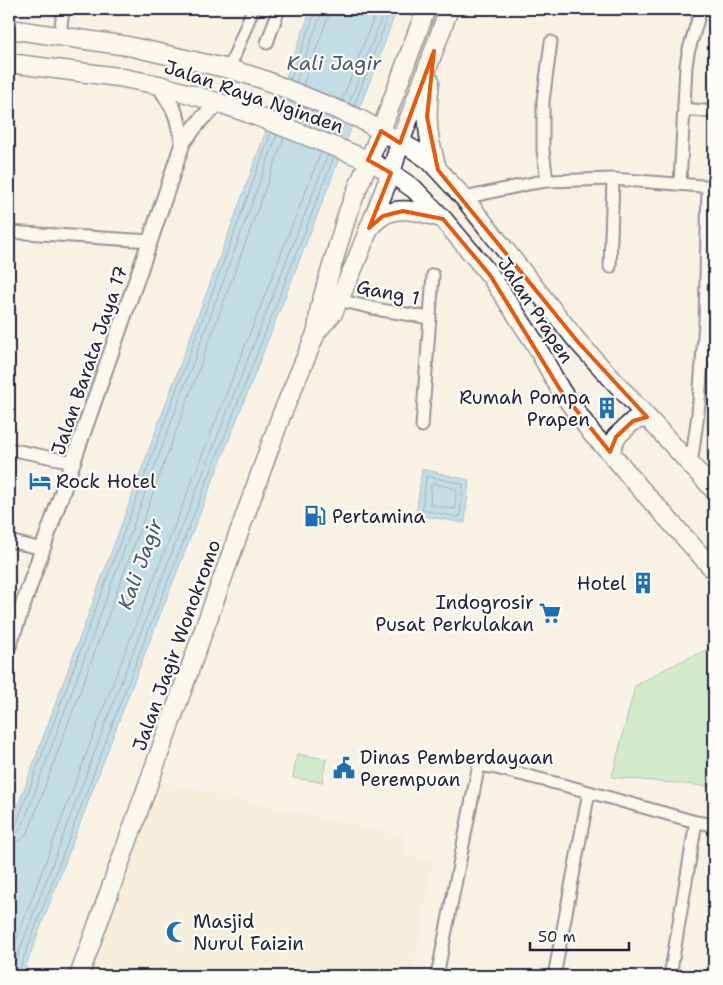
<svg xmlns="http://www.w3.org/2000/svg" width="723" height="985" font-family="'Shantell Sans',sans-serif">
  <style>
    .built { fill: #f3e6cf }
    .green { fill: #a4e1a9; stroke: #638272 }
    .water { fill: #82c3e3; stroke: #5c83a0 }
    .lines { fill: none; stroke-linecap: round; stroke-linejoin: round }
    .shore { stroke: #48627e; stroke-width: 1 }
    .minor-casing { stroke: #22223b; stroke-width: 15 }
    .tertiary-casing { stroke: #22223b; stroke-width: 18 }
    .primary-casing { stroke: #22223b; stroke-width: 21 }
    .minor { stroke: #fdfcf7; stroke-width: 11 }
    .tertiary { stroke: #fdfcf7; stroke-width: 14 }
    .primary { stroke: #fdfcf7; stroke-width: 18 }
    .marked { fill: none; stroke: #e8590c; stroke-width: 4; stroke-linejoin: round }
    .labels { text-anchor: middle; stroke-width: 4.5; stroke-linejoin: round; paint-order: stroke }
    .street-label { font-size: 19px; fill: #22223b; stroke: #fdfcf7 }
    .poi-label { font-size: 19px; fill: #22223b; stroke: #fdfcf7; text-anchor: start }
    .water-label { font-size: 20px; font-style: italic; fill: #445a76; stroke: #fdfcf7 }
  </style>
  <rect width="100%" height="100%" fill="#f8f2e5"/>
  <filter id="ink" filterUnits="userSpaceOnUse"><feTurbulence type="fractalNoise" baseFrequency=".02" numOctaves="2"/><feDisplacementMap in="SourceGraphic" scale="10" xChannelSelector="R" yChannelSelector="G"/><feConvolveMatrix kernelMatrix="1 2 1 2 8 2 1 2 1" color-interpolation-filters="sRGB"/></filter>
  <g filter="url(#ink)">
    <path class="built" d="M161,782L404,836L403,855L433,859L413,976H93L85,974L117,888Z"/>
    <path class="green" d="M714,646V787L612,777L635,686L667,668Z
      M297,754L326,759L322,782L293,778Z"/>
    <path class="water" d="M311,9H397L382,50L131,689L22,976H9V830Z
      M422,469L469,480L465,523L416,515Z"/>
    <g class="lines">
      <path class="shore" d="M290,80L315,12L316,9
        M296,82L321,14L322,9
        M303,85L328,17L329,9
        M342,101L377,9
        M349,104L385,9
        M354,106L391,9
        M427,476L463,484L460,516L458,517L422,510L426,478Z
        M433,483L456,489L455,509L430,505L431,485Z
        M9,829H13L16,825L271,133
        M9,835L17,833L22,827L277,135
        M9,843C18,843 25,838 29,830L284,138
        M9,959L113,683L321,152
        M12,976V971L120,685L328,155
        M18,976V973L126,688L334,157"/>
      <g class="minor-casing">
        <path id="minor" d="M60,36L63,9
          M267,43L279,9
          M229,69L253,9
          M684,109L714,112
          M547,181L543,150V101L551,42
          M680,184L686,66L688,53L701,9
          M464,198L533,183L547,181L613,179L714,187
          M9,232L150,241
          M610,267L613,179
          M339,300L381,310L430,318
          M422,426L433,275
          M9,449L73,462
          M691,464L698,414L705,323L708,186
          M9,541L43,549
          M437,976L478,769L481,766L492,767L571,787L696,822L714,825
          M554,976L589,792
          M670,976L696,822"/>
      </g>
      <g class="tertiary-casing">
        <path id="tertiary" d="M159,85L173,108L177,118L183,142
          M9,645L150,241L183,142L203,117L220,103"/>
      </g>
      <g class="primary-casing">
        <path id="primary" d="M9,29L128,46L229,69L262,79L360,119L416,151L429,160L464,198L578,342L714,490
          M9,63L118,77L159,85L220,103L256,116L368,160L391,173L414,189L443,219L490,275L533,340L561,391L593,435L610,452L638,486L714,570
          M430,81C428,101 426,121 430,141C432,150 435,160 437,169
          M369,227C373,224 377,220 381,217C399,204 424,213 442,218
          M317,331L333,313L355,264L391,173L400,143L449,9
          M610,452L616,437L633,421L647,417
          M79,976L281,416L317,331L320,306L348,212L381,131L426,9"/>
      </g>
      <use href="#minor" class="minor"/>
      <use href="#tertiary" class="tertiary"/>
      <use href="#primary" class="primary"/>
    </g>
  </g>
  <path d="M0 0H723V985H0ZM434,51L427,117L438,170L578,342L647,417L633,421L616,437L610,452L561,391L490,275L443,219L403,211L383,216L369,228L391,173L368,160L381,131L400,143Z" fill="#f8f2e5" fill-opacity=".55" fill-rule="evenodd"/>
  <path class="marked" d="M434,51L427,117L438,170L578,342L647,417L633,421L616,437L610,452L561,391L490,275L443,219L403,211L383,216L369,228L391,173L368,160L381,131L400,143Z"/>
  <defs>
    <g id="building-bare" transform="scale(1.725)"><path d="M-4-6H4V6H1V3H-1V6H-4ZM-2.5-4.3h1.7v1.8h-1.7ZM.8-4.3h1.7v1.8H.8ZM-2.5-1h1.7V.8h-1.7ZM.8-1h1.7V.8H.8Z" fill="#1f6fb2" stroke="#fdfcf7" stroke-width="2.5" paint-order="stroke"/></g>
    <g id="hotel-bare" transform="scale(1.725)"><path d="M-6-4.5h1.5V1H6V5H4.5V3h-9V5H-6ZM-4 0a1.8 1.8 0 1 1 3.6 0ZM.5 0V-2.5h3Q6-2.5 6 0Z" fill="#1f6fb2" stroke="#fdfcf7" stroke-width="2.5" paint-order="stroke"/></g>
    <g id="fuel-bare" transform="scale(1.725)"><path d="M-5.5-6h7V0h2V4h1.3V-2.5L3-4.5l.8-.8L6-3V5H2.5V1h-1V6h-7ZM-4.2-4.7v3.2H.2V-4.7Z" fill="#1f6fb2" stroke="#fdfcf7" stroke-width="2.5" paint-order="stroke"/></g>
    <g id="supermarket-bare" transform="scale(1.725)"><path d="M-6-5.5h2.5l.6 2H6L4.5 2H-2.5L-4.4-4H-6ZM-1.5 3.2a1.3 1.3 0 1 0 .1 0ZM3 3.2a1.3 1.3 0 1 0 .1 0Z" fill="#1f6fb2" stroke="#fdfcf7" stroke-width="2.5" paint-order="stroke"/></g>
    <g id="civic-bare" transform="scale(1.725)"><path d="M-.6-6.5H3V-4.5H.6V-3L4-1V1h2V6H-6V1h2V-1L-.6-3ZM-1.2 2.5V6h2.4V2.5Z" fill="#1f6fb2" stroke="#fdfcf7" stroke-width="2.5" paint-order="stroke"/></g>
    <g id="mosque-bare" transform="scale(1.725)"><path d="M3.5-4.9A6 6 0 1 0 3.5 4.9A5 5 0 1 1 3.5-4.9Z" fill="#1f6fb2" stroke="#fdfcf7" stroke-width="2.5" paint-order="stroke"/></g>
  </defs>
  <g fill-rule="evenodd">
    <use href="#building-bare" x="607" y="408"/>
    <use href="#hotel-bare" x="40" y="481"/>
    <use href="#fuel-bare" x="315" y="516"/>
    <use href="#building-bare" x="643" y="583"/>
    <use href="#supermarket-bare" x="550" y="613"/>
    <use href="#civic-bare" x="344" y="768"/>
    <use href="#mosque-bare" x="177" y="932"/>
  </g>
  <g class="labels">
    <g class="street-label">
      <text transform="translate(254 96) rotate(19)" y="7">Jalan Raya Nginden</text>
      <text transform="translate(388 292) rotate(11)" y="7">Gang 1</text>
      <text transform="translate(536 310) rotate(57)" y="7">Jalan Prapen</text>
      <text transform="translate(89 360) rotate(-71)" y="7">Jalan Barata Jaya 17</text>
      <text transform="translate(176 645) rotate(-70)" y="7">Jalan Jagir Wonokromo</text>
    </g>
    <g class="poi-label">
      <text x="590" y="404" text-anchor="end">Rumah Pompa<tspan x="590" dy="22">Prapen</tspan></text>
      <text x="56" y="488">Rock Hotel</text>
      <text x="332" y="523">Pertamina</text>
      <text x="626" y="590" text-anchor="end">Hotel</text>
      <text x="534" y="609" text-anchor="end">Indogrosir<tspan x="534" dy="22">Pusat Perkulakan</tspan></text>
      <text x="360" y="764">Dinas Pemberdayaan<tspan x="360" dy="22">Perempuan</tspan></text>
      <text x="193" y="928">Masjid<tspan x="193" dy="22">Nurul Faizin</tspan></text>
    </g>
    <g class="water-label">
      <text x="334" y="70">Kali Jagir</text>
      <text transform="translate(140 564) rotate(-70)" y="7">Kali Jagir</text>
    </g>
  </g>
  <rect width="723" height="985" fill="none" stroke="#fdfcf7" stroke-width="30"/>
  <rect x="15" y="15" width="693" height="955" fill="none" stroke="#22223b" stroke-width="2" filter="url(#ink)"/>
  <path d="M530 942v8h99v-8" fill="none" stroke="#22223b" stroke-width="2.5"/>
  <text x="538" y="942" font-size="15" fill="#22223b" stroke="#fdfcf7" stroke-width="4" paint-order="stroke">50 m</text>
</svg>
